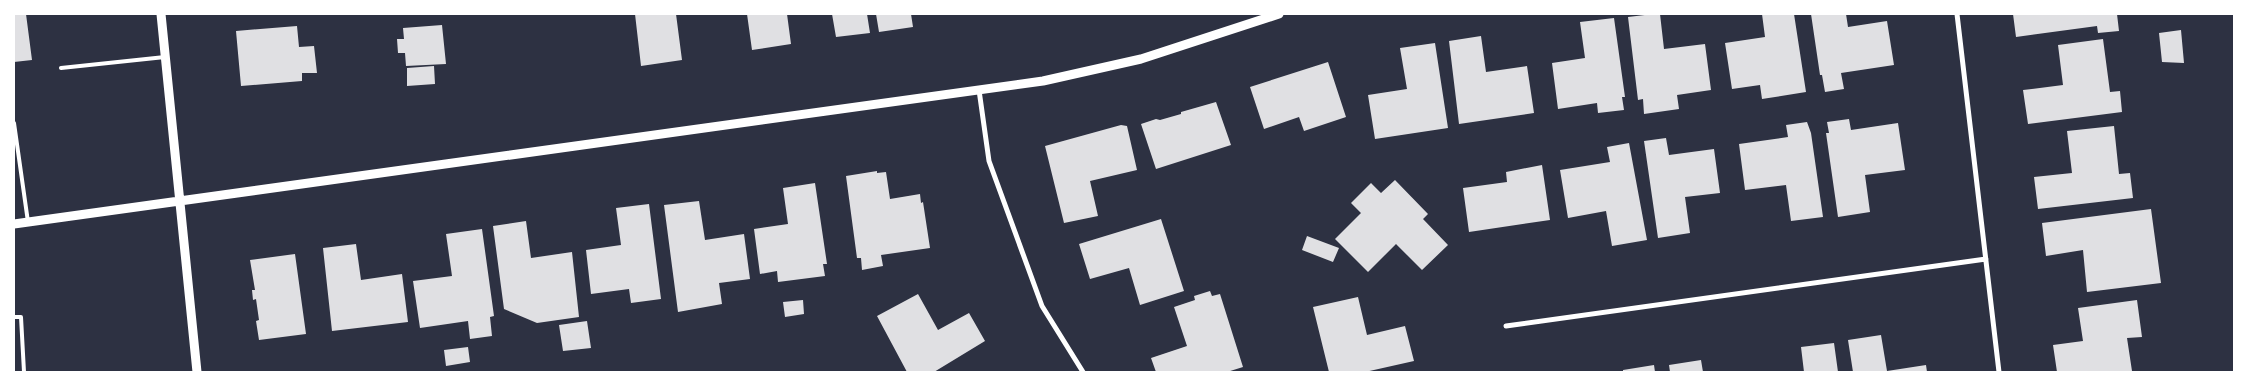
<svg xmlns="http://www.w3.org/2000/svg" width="2248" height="386" font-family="Manrope,sans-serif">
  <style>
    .building { fill: #e0e0e3 }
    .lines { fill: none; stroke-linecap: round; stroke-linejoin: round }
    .service { stroke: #fff; stroke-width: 4 }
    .minor { stroke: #fff; stroke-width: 5 }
    .tertiary { stroke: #fff; stroke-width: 9 }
  </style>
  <rect width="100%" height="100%" fill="#2d3142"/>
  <path class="building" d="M14,14H26L32,60L14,62Z
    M635,14H676L682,60L641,66Z
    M747,14H787L791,44L752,50Z
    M832,14H867L870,33L836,37Z
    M876,14H911L913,27L879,32Z
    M1653,14H1660L1664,49L1705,44L1711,90L1677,95L1679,109L1644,114L1643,99L1638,100L1628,17Z
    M1762,14H1794L1806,92L1762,99L1760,85L1732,89L1725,43L1765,37Z
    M1811,14H1846L1848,27L1887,21L1894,65L1841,73L1844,89L1825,92L1822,75H1820Z
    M2013,14H2117L2119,31L2098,33L2097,26L2016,37Z
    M1614,18L1625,97H1622L1624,110L1598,113L1597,103L1558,109L1552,63L1585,58L1580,22Z
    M442,25L446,64L406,66L405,53H398L397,39H404L403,28Z
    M297,26L299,47L314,46L317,73H302V81L241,86L236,31Z
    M2181,30L2184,63L2162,62L2159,33Z
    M1481,36L1486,72L1527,66L1534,113L1459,124L1449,41Z
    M2103,39L2110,92L2120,91L2122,112L2028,124L2023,90L2063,85L2058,45Z
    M1435,43L1448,128L1375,139L1368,95L1407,89L1400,48Z
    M1328,62L1346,117L1304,131L1299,117L1264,129L1250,87Z
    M434,66L435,84L407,86V68Z
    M1216,102L1231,145L1156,169L1141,124L1156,119L1160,120L1181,114V112Z
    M1849,119L1851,130L1898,123L1905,170L1865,175L1870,212L1838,217L1826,133H1829L1827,122Z
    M1807,122L1811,133L1823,217L1791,221L1786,185L1745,190L1739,144L1788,137L1786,125Z
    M1121,125L1127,126L1137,170L1090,181L1098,216L1064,223L1045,146Z
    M2114,126L2119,174L2130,173L2133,198L2038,209L2034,177L2072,173L2067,131Z
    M1666,138L1669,155L1714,149L1720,193L1685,197L1690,233L1658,238L1644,141Z
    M1629,143L1647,240L1612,246L1606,211L1568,218L1560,170L1610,162L1607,147Z
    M1542,165L1550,220L1469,232L1463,188L1507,182L1506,172Z
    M877,171V173L886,172L890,199L920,194L921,203L923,202L930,248L881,255L883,266L862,270L861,258H857L846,176Z
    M1395,180L1428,214L1423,219L1448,245L1422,270L1396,244L1368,272L1335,239L1361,213L1351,203L1371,183L1381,193Z
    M815,183L827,264H823L825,276L778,282L777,271L760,274L754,229L788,224L783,188Z
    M699,201L705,240L744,234L750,279L719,283L722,304L678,312L664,205Z
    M649,204L661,299L631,303L629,289L591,294L586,250L621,245L616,208Z
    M2151,209L2161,283L2087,292L2083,250L2046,256L2042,223Z
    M1161,219L1184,291L1140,305L1129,268L1090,279L1079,244Z
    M526,221L531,258L572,252L579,317L537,323L504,309L493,226Z
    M482,229L494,316L490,317L492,336L470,339L468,321L420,328L413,281L452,276L446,234Z
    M1307,236L1339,248L1333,262L1302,250Z
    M356,244L361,280L402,274L408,322L332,331L323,248Z
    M295,254L306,334L259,340L256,321L259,320L256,299L253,300L252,290H255L250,260Z
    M1210,291L1212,296L1220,294L1243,367L1227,372H1156L1151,358L1187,346L1174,307L1195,300L1194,296Z
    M918,294L938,330L969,313L985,341L934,372H907L877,316Z
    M1358,297L1367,335L1405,326L1414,361L1365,372H1329L1313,307Z
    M803,300L804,314L785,317L783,302Z
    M2137,300L2142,337L2127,338L2132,371L2057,372L2053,345L2083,341L2078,308Z
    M587,321L591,348L563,351L559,325Z
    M1881,335L1887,371L1926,365L1927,372H1853L1848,340Z
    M1834,343L1838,372H1804L1801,347Z
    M468,347L470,362L446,366L444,350Z
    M1701,360L1703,372H1670L1669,365Z
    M1654,365L1655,372H1623V370Z"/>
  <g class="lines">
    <path class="service" d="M61,68L165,57
      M14,123L28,222
      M14,317H21L24,372"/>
    <path class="minor" d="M1957,14L1999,372
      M979,90L989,161L1042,306L1083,372
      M1506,326L1986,259"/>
    <path class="tertiary" d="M161,14L197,372
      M14,224L1043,81L1141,59L1279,14"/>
  </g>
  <rect width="2248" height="386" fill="none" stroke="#ffffff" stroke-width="30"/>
</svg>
